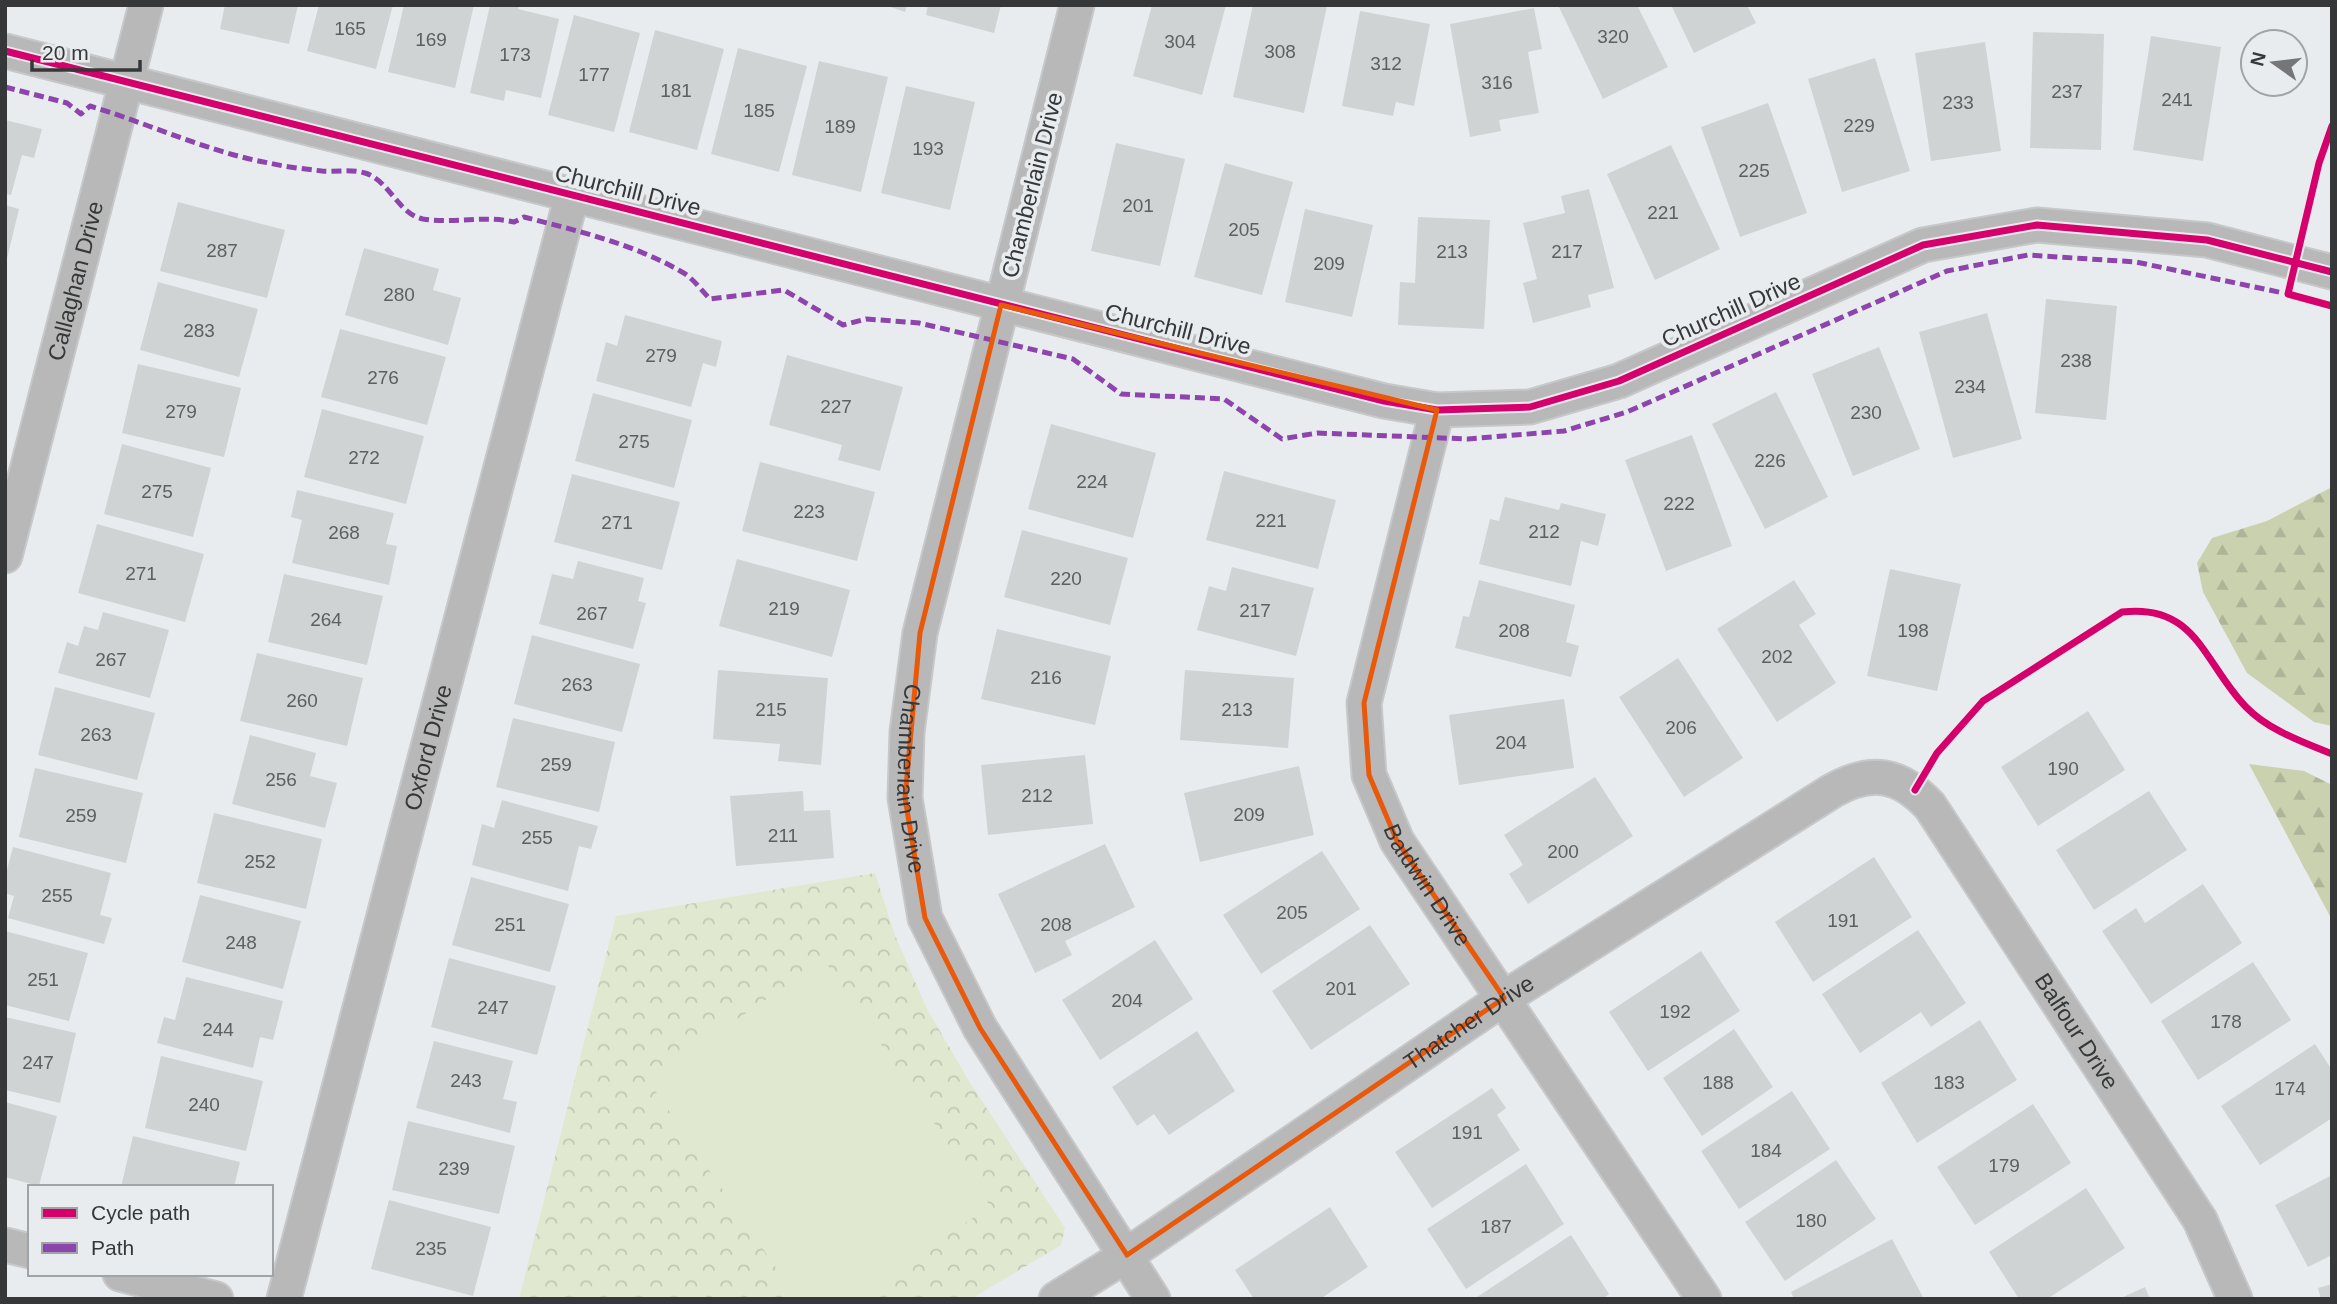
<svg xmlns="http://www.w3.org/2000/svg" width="2337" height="1304" font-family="Helvetica,sans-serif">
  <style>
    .forest { fill: url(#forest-firs) }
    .park { fill: url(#park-crowns) }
    .garden { fill: #e0e8d0 }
    .building { fill: #d0d3d4 }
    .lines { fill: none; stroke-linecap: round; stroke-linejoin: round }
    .minor-casing { stroke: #c6c8c9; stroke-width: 37 }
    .minor { stroke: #b8b8b8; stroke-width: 33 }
    .quiet { stroke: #8e44ad; stroke-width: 5; stroke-dasharray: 10 5; stroke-linecap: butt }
    .cycleway-casing { stroke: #e8ecef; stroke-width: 11 }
    .cycleway { stroke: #d6006c; stroke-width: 7 }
    .marked { fill: none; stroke: #e8590c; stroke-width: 5; stroke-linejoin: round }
    .labels { text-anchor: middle; stroke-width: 7; stroke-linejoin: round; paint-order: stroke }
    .number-label { font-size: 19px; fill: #5e6060 }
    .street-label { font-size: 23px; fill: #363738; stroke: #e8ecef }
  </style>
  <defs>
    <pattern id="forest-firs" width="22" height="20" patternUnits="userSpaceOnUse" patternTransform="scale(1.75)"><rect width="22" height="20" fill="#c9d1af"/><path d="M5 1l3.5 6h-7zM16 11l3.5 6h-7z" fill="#adb497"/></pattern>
    <pattern id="park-crowns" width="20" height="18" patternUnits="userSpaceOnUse" patternTransform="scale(1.75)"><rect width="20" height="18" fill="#e0e8d0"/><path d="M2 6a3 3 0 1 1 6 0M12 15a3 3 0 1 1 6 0" fill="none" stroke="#c1c8b3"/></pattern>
  </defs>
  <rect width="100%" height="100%" fill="#e9ecee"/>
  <path class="forest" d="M2332,487V726L2314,722L2247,673L2203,592L2197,563L2212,538L2267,521Z
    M2249,764L2304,771L2332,785V920Z"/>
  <path class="park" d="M875,873L894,933L927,1009L969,1081L1065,1228L1061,1245L971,1299H519L616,916Z"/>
  <path class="garden" d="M824,960L990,1206L855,1299H797L648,1080Z"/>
  <path class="building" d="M225,5H298L289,44L220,29Z
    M319,5H393L376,69L307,51Z
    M404,5H474L455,88L388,72Z
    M490,5H519L518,9L559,19L541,98L506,90L504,101L470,93Z
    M885,5H907L905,12Z
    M928,5H1001L994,33L926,15Z
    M1152,5H1226L1202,95L1133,76Z
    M1253,5L1327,6L1304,113L1233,97Z
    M1558,5H1637L1668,67L1603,99Z
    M1671,5H1747L1756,23L1694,53Z
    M1534,8L1542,49L1528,52L1539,113L1499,120L1501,131L1470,137L1450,24Z
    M1360,11L1430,24L1414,106L1396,102L1393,116L1342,106Z
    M574,15L640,33L614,132L548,115Z
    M655,30L724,49L697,150L629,132Z
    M2033,32L2104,34L2101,150L2030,148Z
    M2151,36L2221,47L2203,161L2133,150Z
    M1985,42L2001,151L1931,161L1915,53Z
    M738,48L807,66L779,172L711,154Z
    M1875,58L1910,171L1842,192L1808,79Z
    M819,61L888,77L861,192L792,175Z
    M906,86L975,102L950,210L881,193Z
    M1768,103L1807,213L1740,237L1701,127Z
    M5,120L42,129L34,158L22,155L11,195L5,194Z
    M1116,143L1185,159L1160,266L1091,251Z
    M1671,145L1720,249L1655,280L1607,174Z
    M1225,163L1293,182L1262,295L1194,277Z
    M1589,189L1614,288L1588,295L1591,307L1533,323L1523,283L1537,279L1523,223L1565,213L1561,196Z
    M178,202L285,230L267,298L160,271Z
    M5,205L19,209L6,263H5Z
    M1305,209L1373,225L1352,317L1285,302Z
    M1418,217L1490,220L1484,329L1398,325L1400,282L1415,283Z
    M364,248L439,269L433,290L461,298L448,345L345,315Z
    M158,282L258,309L239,377L140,350Z
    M2046,299L2117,306L2106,420L2035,413Z
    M1987,313L2022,439L1953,458L1919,332Z
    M625,315L722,341L716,367L703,363L691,407L596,381L606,342L617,346Z
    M340,329L446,357L427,425L321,397Z
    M1879,347L1920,449L1853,476L1812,374Z
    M787,355L903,387L880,471L838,460L842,445L769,425Z
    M138,364L241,388L224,457L122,433Z
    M1776,392L1828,497L1765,529L1712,424Z
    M593,393L692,420L674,488L575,461Z
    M322,409L424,436L406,504L304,477Z
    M1051,424L1156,453L1133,538L1028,509Z
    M1692,435L1732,546L1666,571L1625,460Z
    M122,444L211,468L193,537L104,514Z
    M760,462L875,492L857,561L742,531Z
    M1224,471L1336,500L1318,569L1206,540Z
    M572,474L680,502L662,570L554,542Z
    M297,490L394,513L386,544L397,546L389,585L292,563L302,520L291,517Z
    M1505,497L1559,510L1561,503L1606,514L1598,546L1581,541L1571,586L1479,564L1490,519L1499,521Z
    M97,524L204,554L185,622L78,593Z
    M1022,530L1128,558L1110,625L1004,597Z
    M737,559L850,590L832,657L719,626Z
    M578,561L644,578L638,601L646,603L633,649L539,624L552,574L573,579Z
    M1232,567L1314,588L1296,656L1197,630L1209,586L1226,591Z
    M1890,569L1961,584L1937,691L1867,676Z
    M284,574L383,596L367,665L268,642Z
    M1479,580L1575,605L1566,642L1579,646L1571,677L1455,648L1463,616L1469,617Z
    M1794,580L1816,614L1799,625L1836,683L1777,722L1717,629Z
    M103,612L169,630L150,698L58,673L67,642L78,646L84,626L98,630Z
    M997,629L1111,656L1095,725L981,699Z
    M532,635L640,664L622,732L514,704Z
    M257,653L363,678L347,746L240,721Z
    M1678,658L1743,758L1684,797L1619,697Z
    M718,670L828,678L821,765L778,761L780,744L713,739Z
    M1185,670L1294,678L1288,748L1180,740Z
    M55,687L155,713L137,780L38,755Z
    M1564,699L1574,768L1459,785L1449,715Z
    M2088,711L2125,770L2038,826L2001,767Z
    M513,718L615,742L599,812L496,787Z
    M250,735L316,753L310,776L337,783L325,828L232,804Z
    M1085,755L1093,824L988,835L981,765Z
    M1299,766L1314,835L1200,862L1184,793Z
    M35,768L143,793L126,863L19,837Z
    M1595,777L1633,836L1528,904L1509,874L1523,865L1504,835Z
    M803,791L804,811L830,810L834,858L736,866L730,796Z
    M2149,791L2187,850L2094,910L2056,850Z
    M502,800L598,826L591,849L579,846L568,891L472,865L482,824L494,828Z
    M214,813L322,839L306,909L197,883Z
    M1105,844L1135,907L1065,941L1072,955L1035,973L998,894Z
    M13,847L111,873L100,915L112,918L104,944L8,918L14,896L5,893V877Z
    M1322,851L1360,909L1261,974L1223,915Z
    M1874,857L1912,917L1813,982L1775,922Z
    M471,877L569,904L550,972L452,945Z
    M2203,884L2242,943L2151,1004L2102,931L2136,908L2145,923Z
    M200,895L301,921L283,989L182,962Z
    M1370,925L1410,984L1311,1050L1272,991Z
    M1918,930L1966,1003L1931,1027L1921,1012L1860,1053L1822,994Z
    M5,931L88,953L69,1021L5,1005Z
    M1155,940L1193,999L1100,1060L1062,1000Z
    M1701,951L1740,1011L1648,1071L1609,1012Z
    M449,958L556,986L537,1055L431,1027Z
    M2253,962L2291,1020L2198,1080L2161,1021Z
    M186,977L283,1001L273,1040L260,1037L253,1068L157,1043L164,1017L175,1020Z
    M5,1017L76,1033L60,1103L5,1090Z
    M1980,1020L2017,1080L1917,1143L1881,1083Z
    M1734,1029L1773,1087L1702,1136L1663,1078Z
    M1197,1031L1235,1091L1169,1135L1154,1114L1137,1126L1112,1087Z
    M434,1041L513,1061L503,1099L517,1102L510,1133L416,1108Z
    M2315,1044L2332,1070V1118L2260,1165L2221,1106Z
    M161,1056L263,1081L246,1151L145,1128Z
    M1492,1088L1506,1108L1497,1115L1520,1150L1432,1208L1395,1152Z
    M1792,1091L1830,1149L1739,1209L1701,1151Z
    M5,1102L57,1116L39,1186L5,1177Z
    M2033,1104L2071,1163L1975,1225L1937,1167Z
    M408,1121L515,1146L499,1214L392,1190Z
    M133,1136L240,1162L234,1187H121Z
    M1836,1160L1876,1219L1785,1281L1745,1222Z
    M1526,1164L1564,1224L1466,1289L1427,1229Z
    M2332,1175V1255L2308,1267L2275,1205Z
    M2086,1188L2125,1248L2047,1299H2019L1989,1252Z
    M389,1200L491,1227L473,1296L371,1269Z
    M1330,1207L1368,1267L1320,1299H1254L1235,1270Z
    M1571,1235L1609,1294L1603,1299H1474Z
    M1892,1239L1924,1299H1794L1791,1292Z
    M2332,1284V1299H2321L2318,1288Z
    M2145,1287L2150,1299H2119Z"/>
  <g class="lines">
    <g class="minor-casing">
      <g id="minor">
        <path id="s1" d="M1077,5L920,633L907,732L905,798L925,918L980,1028L1153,1299"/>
        <path d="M5,51L1384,401L1437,410L1530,407L1619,381L1923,245L2037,225L2207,240L2332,272"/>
        <path id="s2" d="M1437,410L1364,703L1369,775L1397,841L1704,1299"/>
        <path id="s3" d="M5,556L146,5"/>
        <path d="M5,1245L30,1251"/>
        <path d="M120,1274L216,1299"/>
        <path id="s4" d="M284,1299L572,195"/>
        <path id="s5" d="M1056,1299L1127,1255L1504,998L1832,791C1871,769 1899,773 1930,806L2200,1220L2235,1299"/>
      </g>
    </g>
    <use href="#minor" class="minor"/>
    <path class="quiet" d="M5,87L67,103L81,114L90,106C150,124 208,152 269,163C286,167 305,169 322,171C335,172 352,169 365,173C389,180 398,214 423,219C454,224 484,215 514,222L524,217C578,231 634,244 682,272C693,278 701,290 710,299L784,290L843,325L866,319L919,323L1073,359L1121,394L1224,399L1282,439L1317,433L1468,439L1564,431L1627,412L1947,271L2028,255L2136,262L2288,294"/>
    <g class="cycleway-casing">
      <path id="cycleway" d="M5,51L1384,401L1437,410L1530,407L1619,381L1923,245L2037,225L2207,240L2332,272
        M2332,126L2319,163L2288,294L2332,306
        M1915,790L1937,753L1983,701L2122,612C2197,603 2204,664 2246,707C2268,730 2303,742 2332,754"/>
    </g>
    <use href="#cycleway" class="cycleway"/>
  </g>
  <path class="marked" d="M1001,305L1437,410L1364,703L1369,775L1397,841L1504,998L1127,1255L980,1028L925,918L905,798L920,633Z"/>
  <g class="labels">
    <g class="number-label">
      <text x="350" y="35">165</text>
      <text x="1613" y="43">320</text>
      <text x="431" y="46">169</text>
      <text x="1180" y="48">304</text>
      <text x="1280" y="58">308</text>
      <text x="515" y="61">173</text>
      <text x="1386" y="70">312</text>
      <text x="594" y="81">177</text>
      <text x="1497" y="89">316</text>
      <text x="676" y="97">181</text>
      <text x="2067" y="98">237</text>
      <text x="2177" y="106">241</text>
      <text x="1958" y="109">233</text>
      <text x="759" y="117">185</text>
      <text x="1859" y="132">229</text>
      <text x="840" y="133">189</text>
      <text x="928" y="155">193</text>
      <text x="1754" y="177">225</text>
      <text x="1138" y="212">201</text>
      <text x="1663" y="219">221</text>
      <text x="1244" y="236">205</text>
      <text x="222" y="257">287</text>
      <text x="1452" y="258">213</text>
      <text x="1567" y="258">217</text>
      <text x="1329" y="270">209</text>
      <text x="399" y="301">280</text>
      <text x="199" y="337">283</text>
      <text x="661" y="362">279</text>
      <text x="2076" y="367">238</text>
      <text x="383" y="384">276</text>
      <text x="1970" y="393">234</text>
      <text x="836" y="413">227</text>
      <text x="181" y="418">279</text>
      <text x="1866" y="419">230</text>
      <text x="634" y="448">275</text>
      <text x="364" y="464">272</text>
      <text x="1770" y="467">226</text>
      <text x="1092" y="488">224</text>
      <text x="157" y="498">275</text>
      <text x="1679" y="510">222</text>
      <text x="809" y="518">223</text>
      <text x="1271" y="527">221</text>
      <text x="617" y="529">271</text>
      <text x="1544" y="538">212</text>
      <text x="344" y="539">268</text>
      <text x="141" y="580">271</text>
      <text x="1066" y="585">220</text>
      <text x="784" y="615">219</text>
      <text x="1255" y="617">217</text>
      <text x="592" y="620">267</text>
      <text x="326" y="626">264</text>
      <text x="1514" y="637">208</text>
      <text x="1913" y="637">198</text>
      <text x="1777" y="663">202</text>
      <text x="111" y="666">267</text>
      <text x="1046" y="684">216</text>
      <text x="577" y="691">263</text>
      <text x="302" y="707">260</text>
      <text x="771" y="716">215</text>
      <text x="1237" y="716">213</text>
      <text x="1681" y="734">206</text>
      <text x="96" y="741">263</text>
      <text x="1511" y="749">204</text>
      <text x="556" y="771">259</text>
      <text x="2063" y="775">190</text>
      <text x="281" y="786">256</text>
      <text x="1037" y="802">212</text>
      <text x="1249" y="821">209</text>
      <text x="81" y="822">259</text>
      <text x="783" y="842">211</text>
      <text x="537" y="844">255</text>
      <text x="1563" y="858">200</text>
      <text x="260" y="868">252</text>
      <text x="57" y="902">255</text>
      <text x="1292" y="919">205</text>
      <text x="1843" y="927">191</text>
      <text x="510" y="931">251</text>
      <text x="1056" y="931">208</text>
      <text x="241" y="949">248</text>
      <text x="43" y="986">251</text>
      <text x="1341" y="995">201</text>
      <text x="1127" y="1007">204</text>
      <text x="493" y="1014">247</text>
      <text x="1675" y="1018">192</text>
      <text x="2226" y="1028">178</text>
      <text x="218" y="1036">244</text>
      <text x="38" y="1069">247</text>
      <text x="466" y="1087">243</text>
      <text x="1718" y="1089">188</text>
      <text x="1949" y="1089">183</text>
      <text x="2290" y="1095">174</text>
      <text x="204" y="1111">240</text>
      <text x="1467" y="1139">191</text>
      <text x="1766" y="1157">184</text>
      <text x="2004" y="1172">179</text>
      <text x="454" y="1175">239</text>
      <text x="1811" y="1227">180</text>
      <text x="1496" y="1233">187</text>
      <text x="431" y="1255">235</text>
    </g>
    <g class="street-label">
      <text transform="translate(1032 185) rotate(-76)" y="8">Chamberlain Drive</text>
      <text transform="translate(628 190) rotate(14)" y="8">Churchill Drive</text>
      <text dy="8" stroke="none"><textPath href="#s3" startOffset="284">Callaghan Drive</textPath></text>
      <text transform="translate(1731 310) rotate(-24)" y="8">Churchill Drive</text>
      <text transform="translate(1178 329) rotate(14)" y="8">Churchill Drive</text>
      <text dy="8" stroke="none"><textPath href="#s4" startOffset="570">Oxford Drive</textPath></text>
      <text dy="8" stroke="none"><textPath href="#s1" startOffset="794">Chamberlain Drive</textPath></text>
      <text dy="8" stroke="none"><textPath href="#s2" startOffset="499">Baldwin Drive</textPath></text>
      <text dy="8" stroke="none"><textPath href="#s5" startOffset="497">Thatcher Drive</textPath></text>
      <text dy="8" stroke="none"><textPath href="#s5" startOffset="1306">Balfour Drive</textPath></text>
    </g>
  </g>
  <rect width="2337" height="1304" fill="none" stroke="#363738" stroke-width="14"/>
  <rect x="28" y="1185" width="245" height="91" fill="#e8ecef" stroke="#a1a4a6" stroke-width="2"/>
  <rect x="42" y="1208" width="35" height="10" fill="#d6006c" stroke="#a1a4a6" stroke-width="2"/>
  <text x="91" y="1220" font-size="21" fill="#363738">Cycle path</text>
  <rect x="42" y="1243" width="35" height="10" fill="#8e44ad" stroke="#a1a4a6" stroke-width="2"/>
  <text x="91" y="1255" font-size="21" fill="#363738">Path</text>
  <g transform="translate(2274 63) rotate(284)"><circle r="33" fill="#e8ecef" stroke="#a1a4a6" stroke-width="2"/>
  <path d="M0-5L12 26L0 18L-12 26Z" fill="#757678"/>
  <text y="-10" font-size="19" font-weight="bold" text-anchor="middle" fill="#363738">N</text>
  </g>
  <path d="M32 60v10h108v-10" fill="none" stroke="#363738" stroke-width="3.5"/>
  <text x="42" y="60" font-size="21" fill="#363738" stroke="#e8ecef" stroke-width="5" paint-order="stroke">20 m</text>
</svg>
